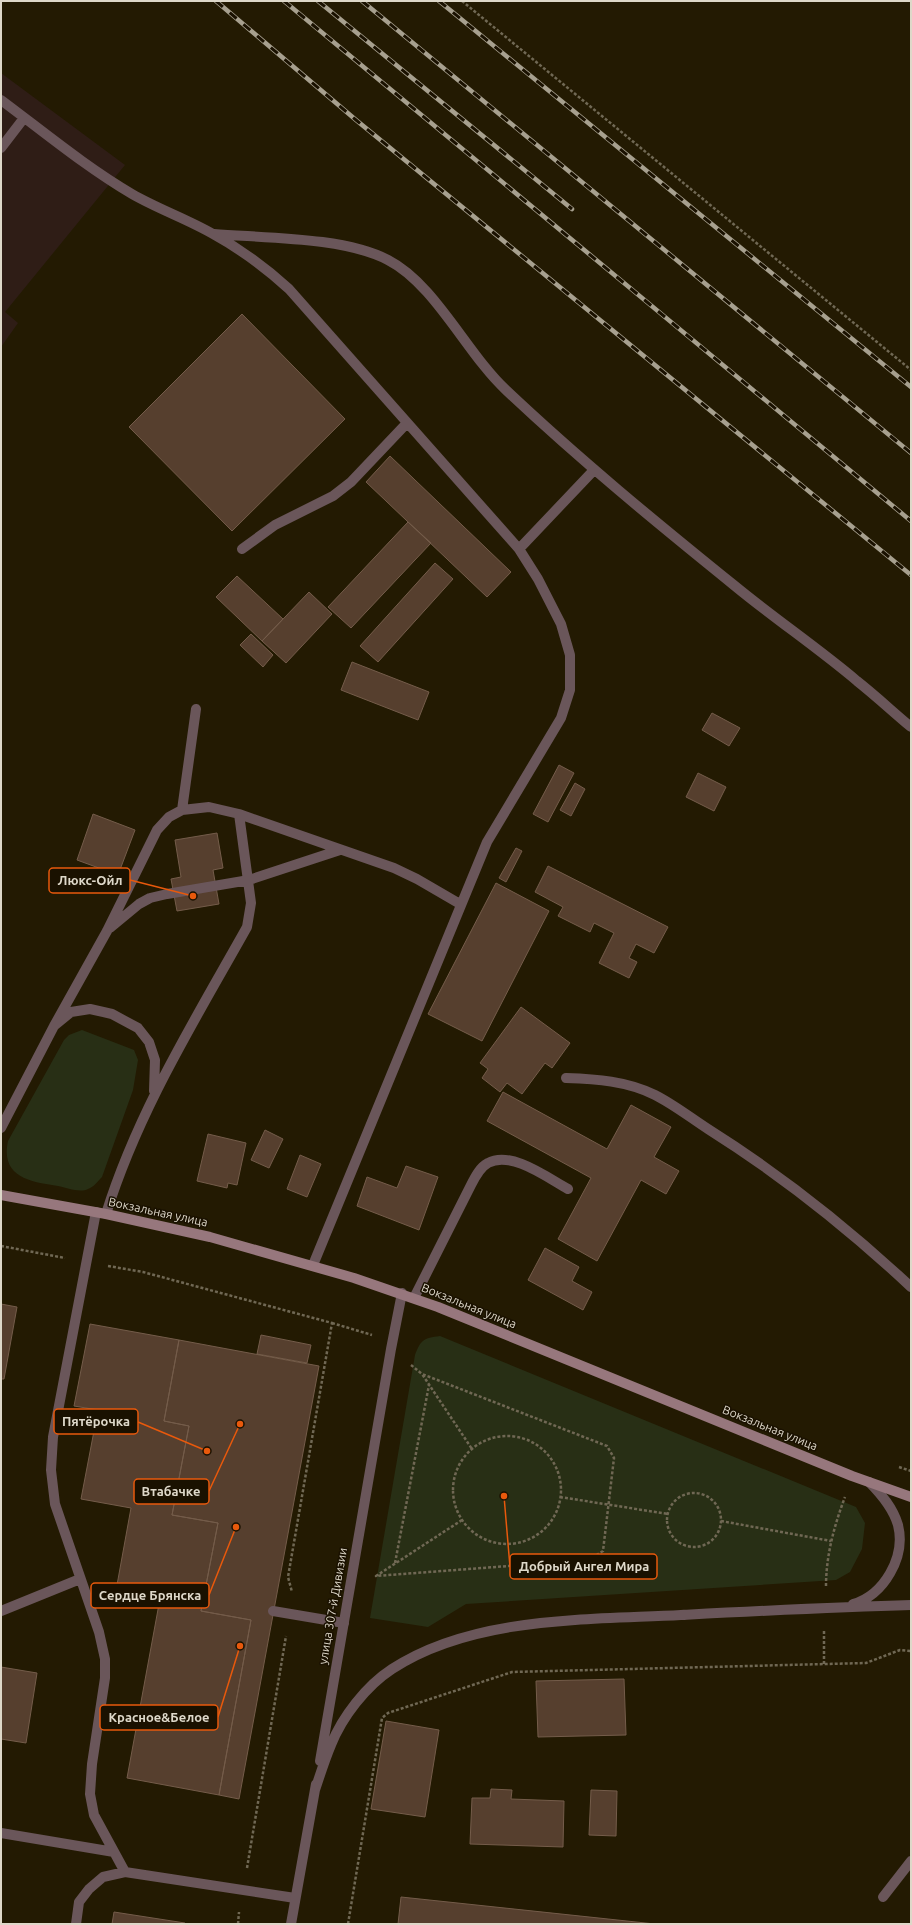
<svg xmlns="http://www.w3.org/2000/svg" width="912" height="1925" font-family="Ubuntu,sans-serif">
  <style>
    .industrial { fill: #2f1d16 }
    .green { fill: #282f15 }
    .building { fill: #563f2e; stroke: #745c4a }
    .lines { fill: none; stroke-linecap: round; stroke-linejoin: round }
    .path { stroke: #706854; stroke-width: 2.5; stroke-dasharray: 3 2; stroke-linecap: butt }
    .service { stroke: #6a565a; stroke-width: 10 }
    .tertiary { stroke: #6a565a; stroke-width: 10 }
    .secondary { stroke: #97777d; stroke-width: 10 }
    .rail-casing { stroke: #a7a08f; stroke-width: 4.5 }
    .rail { stroke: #1a1100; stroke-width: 3; stroke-dasharray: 9; stroke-linecap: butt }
    .labels { text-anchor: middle; stroke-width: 3; stroke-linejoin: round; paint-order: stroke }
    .street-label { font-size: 12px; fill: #ded8c9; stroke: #1a1100 }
    .leader { fill: none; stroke: #e8590c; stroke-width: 1.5 }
    .callout-dot { fill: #e8590c; stroke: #1a1100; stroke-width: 1.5 }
    .callout { fill: #1a1100; stroke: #e8590c; stroke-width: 1.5 }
    .callout-label { font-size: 13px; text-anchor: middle; font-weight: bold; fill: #ded8c9 }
  </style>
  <rect width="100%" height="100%" fill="#231a02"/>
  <path class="industrial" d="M1,73L125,165L5,312L18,323L1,347Z"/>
  <path class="green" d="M82,1030L134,1050L138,1060L133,1090L102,1177C98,1181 94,1187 88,1189C80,1193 67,1188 58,1186C32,1182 0,1178 8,1141L64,1040L69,1035Z
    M440,1336L856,1507L865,1523L862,1549L850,1572L836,1580L466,1604L428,1627L370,1618L415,1355C421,1340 423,1338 440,1336Z"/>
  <path class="building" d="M242,314L345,419L232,531L129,427Z
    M390,456L511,572L487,597L366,482Z
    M408,522L431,543L351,628L328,607Z
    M435,563L453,579L378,662L360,646Z
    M237,576L283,619L262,641L216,597Z
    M309,592L332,614L286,663L262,641Z
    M251,634L273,655L263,667L240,645Z
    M352,662L429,692L418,720L341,690Z
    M712,713L740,728L729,746L702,730Z
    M559,765L574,773L548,822L533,814Z
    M698,773L726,787L714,811L686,797Z
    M575,783L585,789L571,816L560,810Z
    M93,814L135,830L118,875L77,860Z
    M217,833L223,868L213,870L219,904L177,911L171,879L181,877L175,840Z
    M516,848L522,851L506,882L499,878Z
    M548,866L668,927L654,953L636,944L629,958L637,962L629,978L599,963L614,933L594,923L590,932L558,916L563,907L535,892Z
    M496,883L549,911L482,1041L428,1014Z
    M521,1007L570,1043L552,1068L545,1063L522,1094L507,1083L500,1092L482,1078L488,1069L480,1063Z
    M503,1092L607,1149L631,1105L671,1127L654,1157L679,1171L666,1194L641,1180L597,1261L558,1239L591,1178L487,1121Z
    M265,1130L283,1139L269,1168L251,1160Z
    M208,1134L246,1143L237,1185L228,1183L227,1188L197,1181Z
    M300,1155L321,1164L307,1197L287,1189Z
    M406,1166L438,1177L419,1230L357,1206L367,1177L397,1188Z
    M545,1248L579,1267L572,1281L592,1292L583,1310L528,1280Z
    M1,1304L17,1307L4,1379H1Z
    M90,1324L179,1340L164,1421L189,1426L172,1515L218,1523L201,1611L251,1620L219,1795L127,1778L159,1604L115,1596L131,1508L81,1499L98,1410L74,1406Z
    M261,1335L311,1345L307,1363L257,1354Z
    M179,1340L319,1366L239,1799L219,1795L251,1620L201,1611L218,1523L172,1515L189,1426L164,1421Z
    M1,1667L37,1673L26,1743L1,1739Z
    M624,1679L626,1735L538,1737L536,1681Z
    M386,1721L439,1730L425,1817L371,1809Z
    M491,1789L512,1790L511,1799L564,1801L563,1847L470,1844L472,1798H490Z
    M591,1790L617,1791L616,1836L589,1835Z
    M401,1897L655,1924H398Z
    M114,1912L185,1923V1924H112Z"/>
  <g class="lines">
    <path class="path" d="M462,1L911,370
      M1,1246L65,1258
      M108,1266L143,1272L332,1323L288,1577L292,1592
      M332,1323L372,1335
      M411,1365L422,1374
      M453 1490a54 54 0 1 1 108 0a54 54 0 1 1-108 0Z
      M899,1467L911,1471
      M667 1520a27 27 0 1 1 54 0a27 27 0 1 1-54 0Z
      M560,1497L668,1514
      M462,1520L376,1576L589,1560L603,1551L614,1458L607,1446L422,1374L472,1449
      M721,1521L831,1541
      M395,1563L429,1385
      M826,1586C826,1556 834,1526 845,1497
      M824,1664V1631
      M247,1868L286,1636
      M238,1924L239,1912
      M348,1924L382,1718L388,1713L512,1672L866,1663L900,1650L911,1651"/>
    <path class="service" d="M1,100C44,132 86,167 132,194C158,209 187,219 213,234C242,250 265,267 289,289L519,549L538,579L561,624L570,655V690L561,718L487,842L313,1265
      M1,148L24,118
      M214,234C265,238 344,237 388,260C435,284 467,354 506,390C579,459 657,523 735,586C775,619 818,648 857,681C876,696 893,712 911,727
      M242,549L275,525L333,496L351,482L407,423
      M519,549L594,470
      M182,810L196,709
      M110,928L139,904L150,898L167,894L249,880L340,850
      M54,1026L107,931L157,830L169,817L182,810L209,807L239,814L394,868L417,879L460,904
      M566,1078C596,1079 627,1081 655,1095C673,1104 691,1118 708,1129C781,1175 848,1228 911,1287
      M1,1128L54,1026L71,1012L90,1009L112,1014L138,1028L149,1042L155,1060L154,1091
      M96,1212L53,1437L51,1470L55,1504L99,1632L105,1659V1678L92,1764L90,1794L94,1815L125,1872
      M106,1214C138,1111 195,1020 247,927L251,903L239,814
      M414,1298L471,1185C475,1177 480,1167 488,1163C511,1150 548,1178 568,1189
      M1,1611L80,1579
      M273,1611L344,1623
      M1,1833L114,1852
      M883,1897L911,1861
      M76,1924L79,1902L89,1889L103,1877L125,1872L295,1898"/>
    <path class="tertiary" d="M853,1604C884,1595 906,1557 898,1525C893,1508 882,1495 869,1482
      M320,1761L391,1349L402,1293
      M315,1790C320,1775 325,1759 331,1745C342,1717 366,1686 392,1669C473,1616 587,1620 681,1615C758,1611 834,1607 911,1605
      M291,1924L316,1784"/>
    <path class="secondary" d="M1,1195L106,1214L210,1237L354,1278L438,1307L852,1476L911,1497"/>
    <g class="rail-casing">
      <path id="rail" d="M216,1L356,120L911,575
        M284,1L911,521
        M318,1L572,209
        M362,1L911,453
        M439,1L911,387"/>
    </g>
    <use href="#rail" class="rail"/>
  </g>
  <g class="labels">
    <g class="street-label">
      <text transform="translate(158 1212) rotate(12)" y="4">Вокзальная улица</text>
      <text transform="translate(469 1306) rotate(22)" y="4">Вокзальная улица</text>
      <text transform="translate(770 1428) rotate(22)" y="4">Вокзальная улица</text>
      <text transform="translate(333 1606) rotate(-80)" y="4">улица 307-й Дивизии</text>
    </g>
  </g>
  <path class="leader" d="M193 896L130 880M207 1451L138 1422M240 1424L209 1491M504 1496L510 1567M236 1527L209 1595M240 1646L218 1717"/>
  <g class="callout-dot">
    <circle cx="193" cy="896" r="4"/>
    <circle cx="207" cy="1451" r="4"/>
    <circle cx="240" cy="1424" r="4"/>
    <circle cx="504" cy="1496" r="4"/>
    <circle cx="236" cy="1527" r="4"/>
    <circle cx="240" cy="1646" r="4"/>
  </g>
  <g class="callout">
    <rect x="49" y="868" width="81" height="25" rx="4"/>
    <rect x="54" y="1409" width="84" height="25" rx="4"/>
    <rect x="134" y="1479" width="75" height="25" rx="4"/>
    <rect x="510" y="1554" width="147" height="25" rx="4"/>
    <rect x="91" y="1583" width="118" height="25" rx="4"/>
    <rect x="100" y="1705" width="118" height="25" rx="4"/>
  </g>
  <g class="callout-label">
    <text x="90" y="885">Люкс-Ойл</text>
    <text x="96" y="1426">Пятёрочка</text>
    <text x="171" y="1496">Втабачке</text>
    <text x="584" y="1571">Добрый Ангел Мира</text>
    <text x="150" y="1600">Сердце Брянска</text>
    <text x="159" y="1722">Красное&amp;Белое</text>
  </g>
  <rect width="912" height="1925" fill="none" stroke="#ded8c9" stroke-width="4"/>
</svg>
